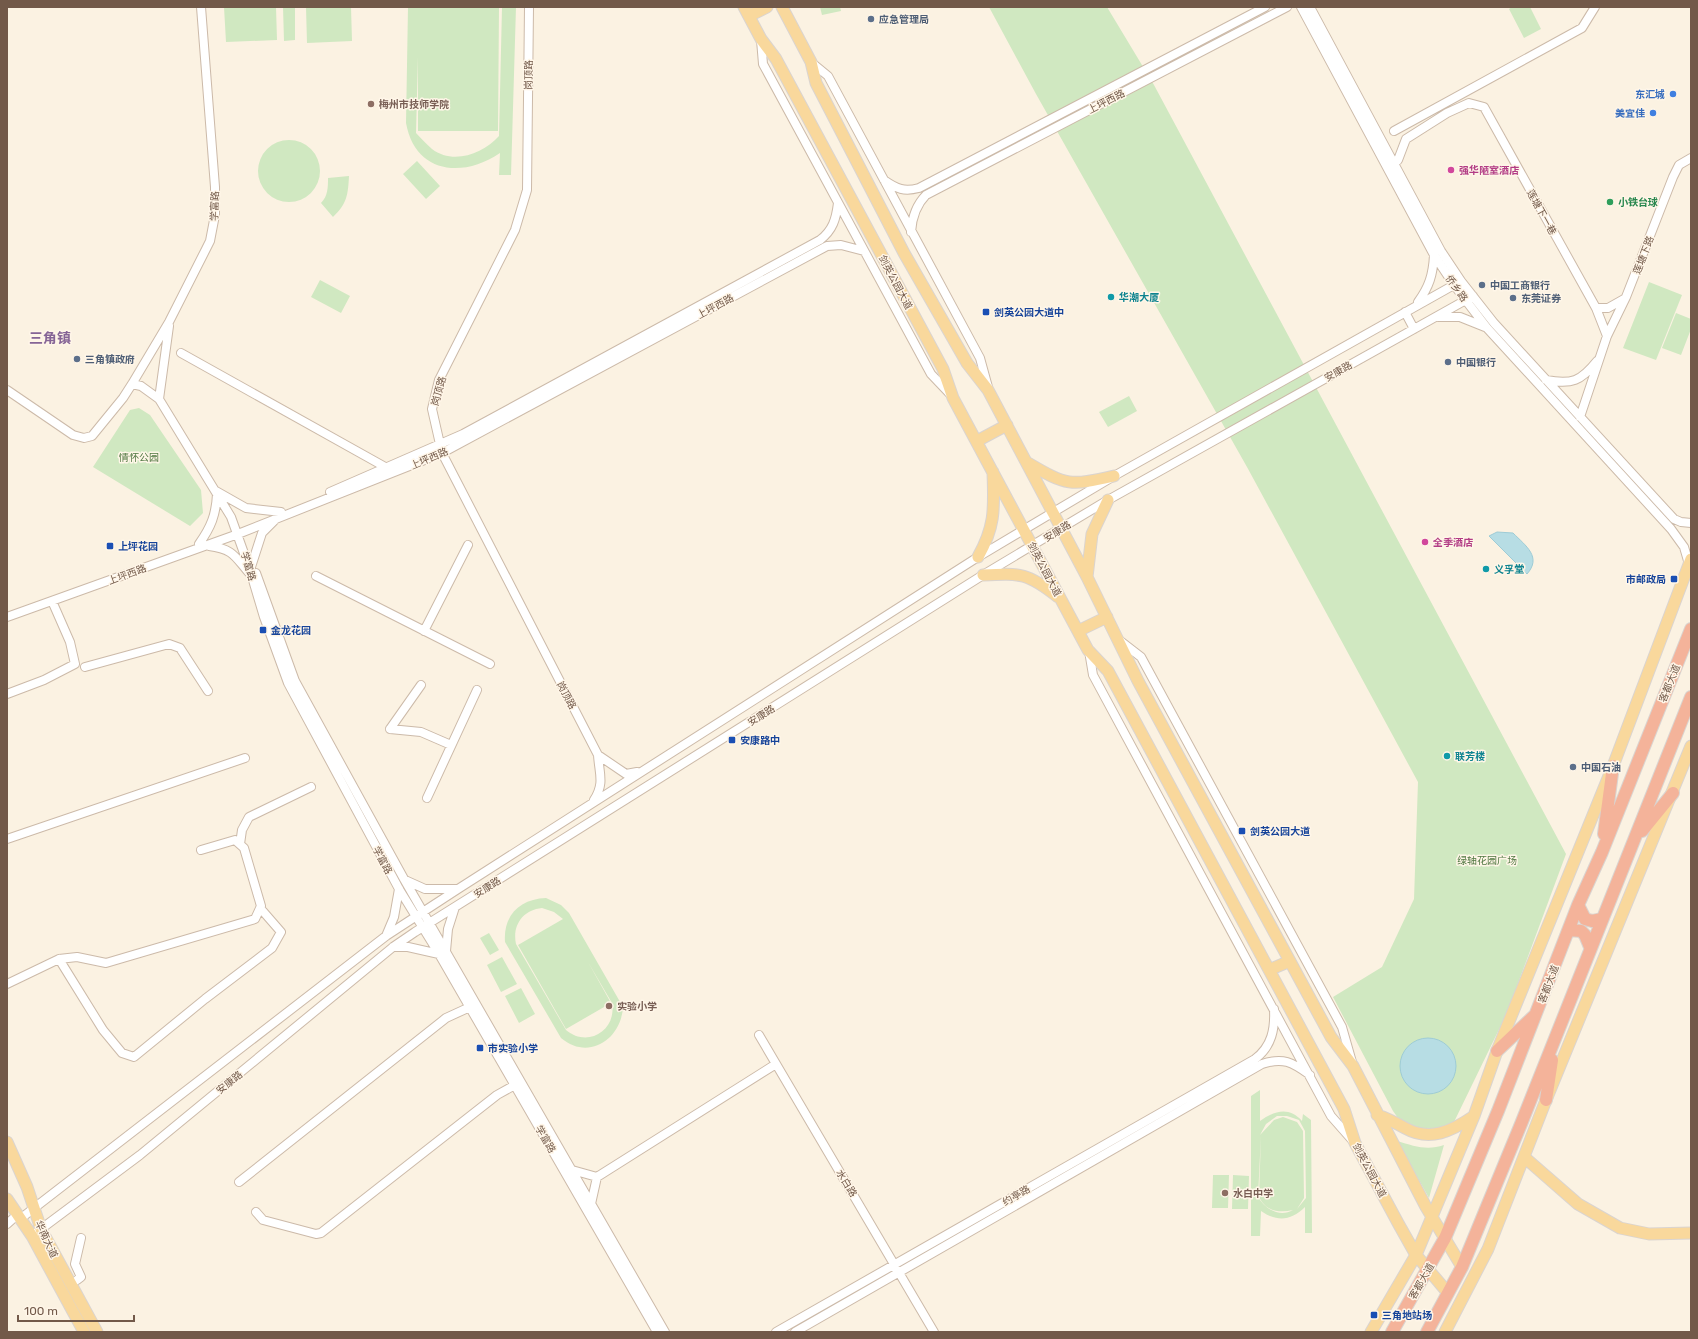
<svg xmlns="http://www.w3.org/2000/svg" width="1698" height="1339" font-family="Rubik,'Noto Sans SC',sans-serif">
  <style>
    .green { fill: #d0e8c1; fill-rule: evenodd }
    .water { fill: #b7dde4; stroke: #9eccd6 }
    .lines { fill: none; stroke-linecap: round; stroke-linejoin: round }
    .minor-casing { stroke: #ccbaa9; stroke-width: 10 }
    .major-casing { stroke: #dad4d0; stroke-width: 13 }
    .highway-casing { stroke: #dad4d0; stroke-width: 14 }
    .minor { stroke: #fff; stroke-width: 8 }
    .major { stroke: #f9d89c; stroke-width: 11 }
    .highway { stroke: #f4b39a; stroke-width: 12 }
    .service-dot { fill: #5c6f8a; stroke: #fff6e8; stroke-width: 1.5 }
    .shop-dot { fill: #3f7fe0; stroke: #fff6e8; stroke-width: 1.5 }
    .education-dot { fill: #8d6e63; stroke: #fff6e8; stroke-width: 1.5 }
    .hotel-dot { fill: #d1479c; stroke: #fff6e8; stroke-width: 1.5 }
    .leisure-dot { fill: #2e9e5b; stroke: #fff6e8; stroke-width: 1.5 }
    .culture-dot { fill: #0f9aa8; stroke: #fff6e8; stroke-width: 1.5 }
    .transit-dot { fill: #1a4fb4; stroke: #fff6e8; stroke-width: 1.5 }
    .labels { text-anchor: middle; stroke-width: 3; stroke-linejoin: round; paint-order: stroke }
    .service-label { font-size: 10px; font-weight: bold; fill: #4e5e75; stroke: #fff6e8; text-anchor: start }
    .street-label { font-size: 10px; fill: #725949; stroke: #fff6e8 }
    .shop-label { font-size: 10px; font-weight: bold; fill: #366cbe; stroke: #fff6e8; text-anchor: end }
    .education-label { font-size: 10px; font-weight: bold; fill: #785e54; stroke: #fff6e8; text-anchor: start }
    .hotel-label { font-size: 10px; font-weight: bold; fill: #b23c85; stroke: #fff6e8; text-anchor: start }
    .leisure-label { font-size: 10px; font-weight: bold; fill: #27864d; stroke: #fff6e8; text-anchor: start }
    .culture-label { font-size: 10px; font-weight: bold; fill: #0d838f; stroke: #fff6e8; text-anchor: start }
    .transit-label { font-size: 10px; font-weight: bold; fill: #164399; stroke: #fff6e8; text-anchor: start }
    .park-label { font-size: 10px; fill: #517842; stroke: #fff6e8 }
    .district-label { font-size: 14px; font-weight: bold; fill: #866596; stroke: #fff6e8 }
  </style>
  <rect width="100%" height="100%" fill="#fbf2e2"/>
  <path class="green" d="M224,7H276L277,40L226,42Z
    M283,7H295V40L284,41Z
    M306,7H351L352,41L307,43Z
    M408,7H499L498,131H418V57L416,133C421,138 426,144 432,149C453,165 483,154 499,136L502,7H516L511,175H499L500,153C462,179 415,173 406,123Z
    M820,7H840L841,11L822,15Z
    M989,7H1107L1154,85L1566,854L1507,1013L1454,1122L1433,1134L1403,1125L1393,1111L1333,997L1382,967L1414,899L1418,782L1247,467L1036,94Z
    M1512,7H1530L1541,29L1524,38L1509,9Z
    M258 171a31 31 0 1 1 62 0a31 31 0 1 1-62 0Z
    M417,161L440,186L426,199L403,174Z
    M349,176C348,195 347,204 333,217L321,203C328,196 328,187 328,178Z
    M320,280L350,296L341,313L311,297Z
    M1649,282L1682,295L1656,360L1623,348Z
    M1676,313L1691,319V329L1681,355L1662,348Z
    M1129,396L1137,411L1108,427L1099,412Z
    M139,408L150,415L201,490L203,513L190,526L93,467L130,410Z
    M546,898L561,905L569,913L623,1007C621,1040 588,1061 561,1038L505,942C503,915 520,899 546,898ZM542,908L554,912L563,919L518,945L566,1029L611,1003L588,962L612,1003C617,1031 587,1048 566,1030L516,944C512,925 523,910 542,908Z
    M489,933L499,950L490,955L480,938Z
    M502,957L517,984L501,992L487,965Z
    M521,988L535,1014L519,1023L505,996Z
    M1260,1090V1121C1274,1111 1289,1106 1302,1121L1303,1114L1311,1120L1312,1233H1305V1207C1291,1221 1277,1222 1261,1211L1260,1236H1251V1096ZM1277,1116H1287L1299,1120L1305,1131L1306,1198L1297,1209L1304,1198L1303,1131L1297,1122L1283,1117L1274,1120L1260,1135L1266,1124ZM1261,1135L1259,1197C1266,1211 1278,1213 1293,1210C1280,1218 1265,1209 1258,1197Z
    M1397,1141C1414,1146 1427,1151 1444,1145L1429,1198Z
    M1213,1175H1229L1228,1208H1212Z
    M1233,1175L1249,1176L1248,1209H1232Z"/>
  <path class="water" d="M1497,532L1513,533C1526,546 1542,557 1527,574L1489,536Z
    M1400 1066a28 28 0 1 1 56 0a28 28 0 1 1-56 0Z"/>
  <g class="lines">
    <g class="minor-casing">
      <path id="minor" d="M529,7L527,190L515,230L439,380L432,409L442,453L598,755C599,773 605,783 594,800
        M1301,7L1434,255L1454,285L1487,328L1671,529L1684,547L1689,564
        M1310,7L1441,251L1461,281L1494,323L1674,519L1681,522L1691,523
        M761,40L763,64L931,374L950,394
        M811,62L828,76L980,358L988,387
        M1394,131L1582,28L1595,7
        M1398,160L1406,139L1447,113L1469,103L1484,107L1596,308L1607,336
        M884,180C897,189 904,192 919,188L1265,7
        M911,232C912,218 916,205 926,195L1287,7
        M1418,302C1429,287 1433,275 1434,255
        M1596,308H1608L1624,299
        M1405,312L1414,329
        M1438,317H1460L1485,327
        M181,353L387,468
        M1546,380C1572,385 1581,381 1597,361
        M132,384L141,386L159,399L231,517L250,570L264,617L288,683L399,889L439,954L657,1332
        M7,390L73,435L84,438L92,436L123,398L132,384L169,322L206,249L210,241L215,215V187L201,7
        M159,399L169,326
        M1580,417L1607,336L1626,297L1673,177L1679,165L1691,158
        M216,491L246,508L281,512
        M330,492L463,434L820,240C833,230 836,219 838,203
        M199,544C211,527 216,515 217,494
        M209,546C234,549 235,557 250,574
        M250,570L262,533L274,521
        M256,573L295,681L404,879L665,1332
        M316,576L490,664
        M7,617L238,534L442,453L827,246L841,245L864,251
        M424,631L468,545
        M1119,640L1141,657L1342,1027L1352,1062
        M1089,651L1093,675L1331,1116L1353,1141
        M85,667L169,644L180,648L208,691
        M7,694L44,680L75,664L70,642L52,601
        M390,729L421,732L451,745
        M390,729L421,685
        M598,755L626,774L637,772
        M427,798L477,690
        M7,839L245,758
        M240,844L242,830L249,817L311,787
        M405,880L425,889H457
        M386,936L394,917L399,889
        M393,947H408L439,954
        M446,951L448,929L455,907
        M59,959L103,1030L122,1053L134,1057L205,999L272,948L281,932L261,909
        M7,984L59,959L77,957L106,963L255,919L261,906L244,848L235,840L201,850
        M759,1035L934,1332
        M572,1170L597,1177
        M239,1182L446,1018L470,1007
        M591,1204L597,1177L776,1064
        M256,1212L263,1220L316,1234L321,1233L497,1095L515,1085
        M20,1219L386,936L458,889L978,557L1114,476L1461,281
        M7,1224L17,1215
        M37,1232L140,1155L393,947L415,932L983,575L1108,500L1473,296
        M77,1280L81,1277L75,1264L81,1238
        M776,1332L1255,1059C1272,1046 1275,1029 1274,1009
        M795,1332L1262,1064C1283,1057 1292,1062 1310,1075"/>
    </g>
    <g class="major-casing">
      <path id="major" d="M744,7L761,39L776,59L943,369L953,398L1088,650L1108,671L1344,1109L1355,1143L1398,1223L1416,1255L1448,1293
        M782,7L811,62L816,83L904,253L967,363L988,390L1087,577L1138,681L1331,1037L1353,1066L1426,1207L1462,1267
        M749,16L767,7
        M977,441L1007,425
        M1028,463C1067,486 1070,486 1114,476
        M978,557C996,525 994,507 993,472
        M983,575C1021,573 1028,573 1058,597
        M1087,577L1092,534L1108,500
        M1078,631L1107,617
        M1269,970L1290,961
        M1377,1115C1387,1118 1396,1123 1405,1128C1430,1142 1452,1131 1474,1116
        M7,1142L27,1187L41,1229L97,1332
        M1524,1157L1578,1204L1620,1228L1649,1234L1691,1233
        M7,1199L32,1236L84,1332
        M1371,1332L1416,1255L1474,1116L1497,1051L1613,766L1691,559
        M1445,1332L1488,1249L1546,1100L1691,746"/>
    </g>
    <g class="highway-casing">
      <path id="highway" d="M1642,831L1673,793
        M1604,834L1613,766
        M1578,905L1585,919L1592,921L1602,919
        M1569,930L1581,931L1585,935L1590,947
        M1497,1051L1535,1015
        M1546,1100L1552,1060
        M1392,1332L1445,1238L1498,1111L1578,905L1602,852L1691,629
        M1427,1332L1462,1267L1521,1124L1691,697"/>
    </g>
    <use href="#minor" class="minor"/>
    <use href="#major" class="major"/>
    <use href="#highway" class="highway"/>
  </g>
  <g class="service-dot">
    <circle cx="871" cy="19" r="4"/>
    <circle cx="1482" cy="285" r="4"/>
    <circle cx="1513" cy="298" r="4"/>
    <circle cx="77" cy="359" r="4"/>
    <circle cx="1448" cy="362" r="4"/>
    <circle cx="1573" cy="767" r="4"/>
  </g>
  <g class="shop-dot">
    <circle cx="1673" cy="94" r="4"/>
    <circle cx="1653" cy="113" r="4"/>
  </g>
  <g class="education-dot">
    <circle cx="371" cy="104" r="4"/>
    <circle cx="609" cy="1006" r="4"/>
    <circle cx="1225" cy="1193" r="4"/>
  </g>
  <g class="hotel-dot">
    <circle cx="1451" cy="170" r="4"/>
    <circle cx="1425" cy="542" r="4"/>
  </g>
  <circle class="leisure-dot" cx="1610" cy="202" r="4"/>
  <g class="culture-dot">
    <circle cx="1111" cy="297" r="4"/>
    <circle cx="1486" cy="569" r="4"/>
    <circle cx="1447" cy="756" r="4"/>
  </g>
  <g class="transit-dot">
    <rect x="982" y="308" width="8" height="8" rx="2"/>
    <rect x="106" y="542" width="8" height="8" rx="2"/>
    <rect x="1670" y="575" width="8" height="8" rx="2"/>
    <rect x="259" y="626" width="8" height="8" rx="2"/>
    <rect x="728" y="736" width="8" height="8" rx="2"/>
    <rect x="1238" y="827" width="8" height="8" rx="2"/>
    <rect x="476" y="1044" width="8" height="8" rx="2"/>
    <rect x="1370" y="1311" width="8" height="8" rx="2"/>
  </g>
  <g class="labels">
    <g class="service-label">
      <text x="879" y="23">应急管理局</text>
      <text x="1490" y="289">中国工商银行</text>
      <text x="1521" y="302">东莞证券</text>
      <text x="85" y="363">三角镇政府</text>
      <text x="1456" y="366">中国银行</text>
      <text x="1581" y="771">中国石油</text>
    </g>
    <g class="street-label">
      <text transform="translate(528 75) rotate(-89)" y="4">岗顶路</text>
      <text transform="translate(1106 101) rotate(-27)" y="4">上坪西路</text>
      <text transform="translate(214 206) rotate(-88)" y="4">学富路</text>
      <text transform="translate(1542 212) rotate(61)" y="4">莲塘下一巷</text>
      <text transform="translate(1643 255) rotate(-69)" y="4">莲塘下路</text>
      <text transform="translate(896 282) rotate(62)" y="4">剑英公园大道</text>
      <text transform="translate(1457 288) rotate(54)" y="4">侨乡路</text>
      <text transform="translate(715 306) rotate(-28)" y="4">上坪西路</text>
      <text transform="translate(1338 371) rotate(-29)" y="4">安康路</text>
      <text transform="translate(438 391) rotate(-74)" y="4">岗顶路</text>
      <text transform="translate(429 458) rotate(-23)" y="4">上坪西路</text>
      <text transform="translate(1057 531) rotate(-31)" y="4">安康路</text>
      <text transform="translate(249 566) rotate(74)" y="4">学富路</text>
      <text transform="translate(1045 569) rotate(62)" y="4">剑英公园大道</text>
      <text transform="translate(127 574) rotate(-20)" y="4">上坪西路</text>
      <text transform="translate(1669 683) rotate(-68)" y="4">客都大道</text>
      <text transform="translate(567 695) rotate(62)" y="4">岗顶路</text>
      <text transform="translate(761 715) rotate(-32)" y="4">安康路</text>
      <text transform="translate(383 860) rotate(62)" y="4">学富路</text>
      <text transform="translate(487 887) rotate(-32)" y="4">安康路</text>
      <text transform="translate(1548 984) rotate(-69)" y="4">客都大道</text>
      <text transform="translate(229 1082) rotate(-39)" y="4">安康路</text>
      <text transform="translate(546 1139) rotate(60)" y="4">学富路</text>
      <text transform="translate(1370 1170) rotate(62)" y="4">剑英公园大道</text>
      <text transform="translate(847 1183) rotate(59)" y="4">水白路</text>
      <text transform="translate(1016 1195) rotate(-30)" y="4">约亭路</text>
      <text transform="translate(47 1239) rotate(65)" y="4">华南大道</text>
      <text transform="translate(1421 1281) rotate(-60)" y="4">客都大道</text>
    </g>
    <g class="shop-label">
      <text x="1665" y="98">东汇城</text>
      <text x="1645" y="117">美宜佳</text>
    </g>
    <g class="education-label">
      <text x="379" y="108">梅州市技师学院</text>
      <text x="617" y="1010">实验小学</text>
      <text x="1233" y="1197">水白中学</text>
    </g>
    <g class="hotel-label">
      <text x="1459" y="174">强华陋室酒店</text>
      <text x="1433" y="546">全季酒店</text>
    </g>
    <g class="leisure-label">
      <text x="1618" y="206">小铁台球</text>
    </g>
    <g class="culture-label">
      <text x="1119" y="301">华潮大厦</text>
      <text x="1494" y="573">义孚堂</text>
      <text x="1455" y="760">联芳楼</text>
    </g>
    <g class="transit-label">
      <text x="994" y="316">剑英公园大道中</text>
      <text x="118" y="550">上坪花园</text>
      <text x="1666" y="583" text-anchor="end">市邮政局</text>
      <text x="271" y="634">金龙花园</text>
      <text x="740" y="744">安康路中</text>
      <text x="1250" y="835">剑英公园大道</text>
      <text x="488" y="1052">市实验小学</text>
      <text x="1382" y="1319">三角地站场</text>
    </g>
    <g class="park-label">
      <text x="139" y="461">情怀公园</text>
      <text x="1487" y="864">绿轴花园广场</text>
    </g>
    <g class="district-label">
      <text x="50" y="343">三角镇</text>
    </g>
  </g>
  <rect width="1698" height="1339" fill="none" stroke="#725949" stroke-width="16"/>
  <path d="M18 1315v6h116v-6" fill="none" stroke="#725949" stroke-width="2"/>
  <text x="24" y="1315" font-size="12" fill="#725949" stroke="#fff6e8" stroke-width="3" paint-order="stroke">100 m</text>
</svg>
